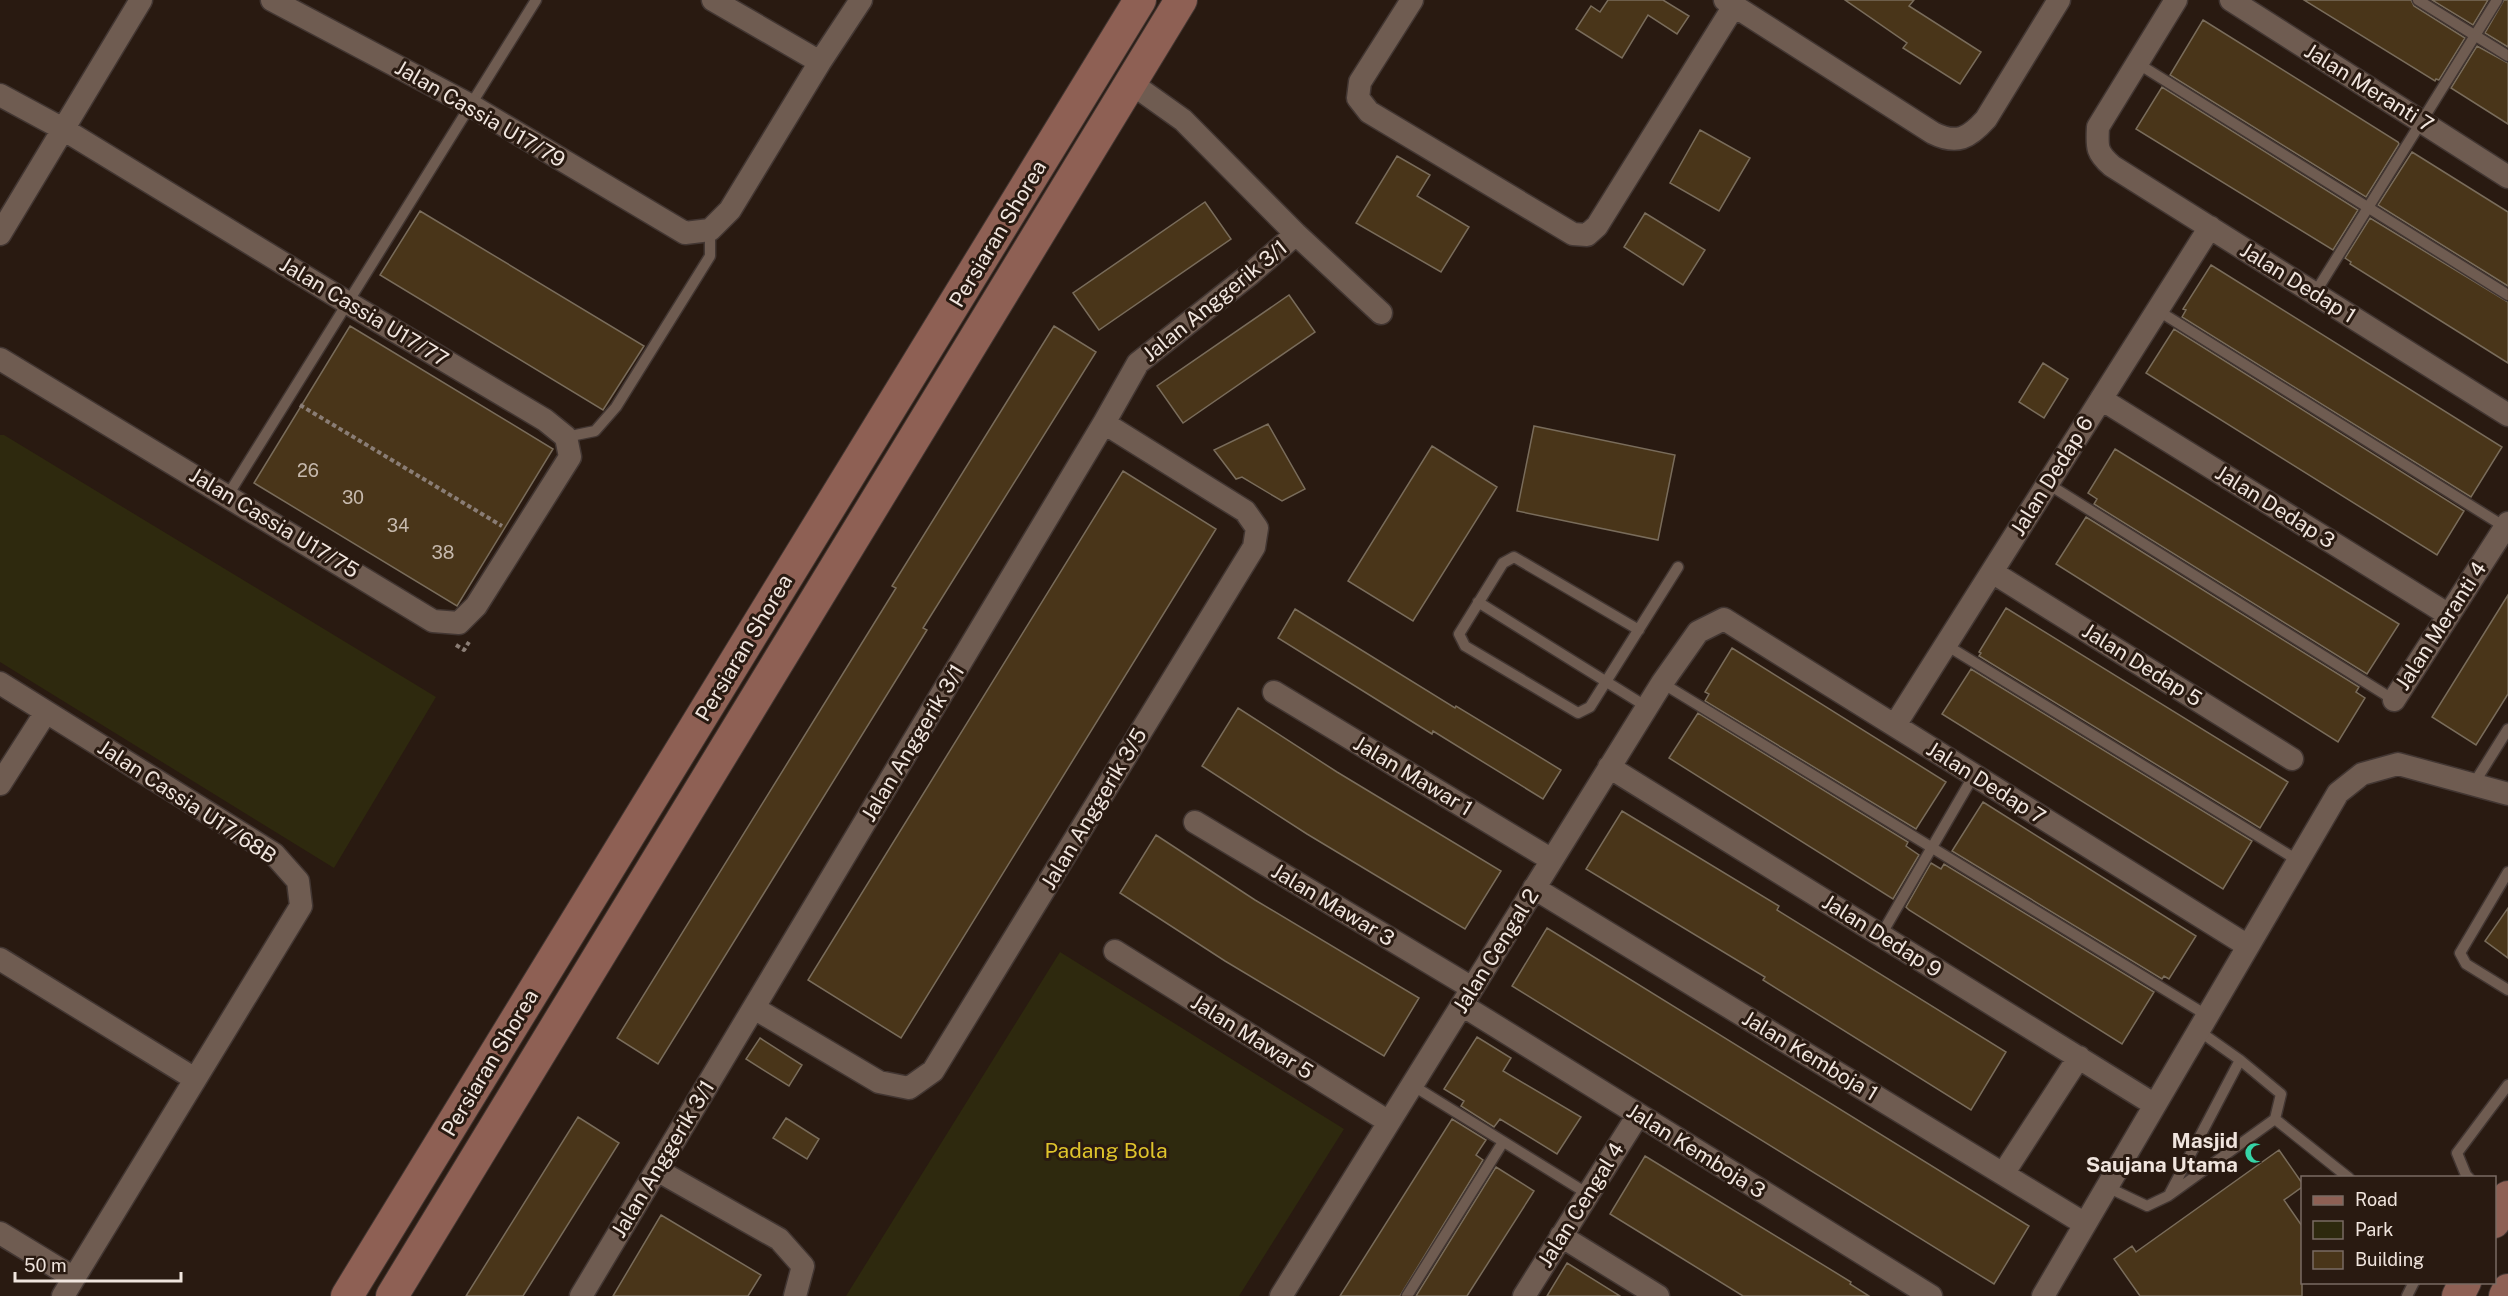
<svg xmlns="http://www.w3.org/2000/svg" width="2508" height="1296" font-family="'Public Sans',sans-serif">
  <style>
    .green { fill: #2e290e }
    .building { fill: #493519; stroke: #796c5b; stroke-width: 1.5 }
    .lines { fill: none; stroke-linecap: round; stroke-linejoin: round }
    .service-casing { stroke: #423632; stroke-width: 13 }
    .minor-casing { stroke: #423632; stroke-width: 25 }
    .secondary-casing { stroke: #423632; stroke-width: 34 }
    .path { stroke: #8a7d75; stroke-width: 4; stroke-dasharray: 4.5 3; stroke-linecap: butt }
    .service { stroke: #6f5c51; stroke-width: 10 }
    .minor { stroke: #6f5c51; stroke-width: 22 }
    .secondary { stroke: #8e6054; stroke-width: 32 }
    .labels { text-anchor: middle; stroke-width: 6; stroke-linejoin: round; paint-order: stroke }
    .number-label { font-size: 18px; fill: #c6b9ad }
    .street-label { font-size: 21px; fill: #f0e5de; stroke: #291a11 }
    .poi-label { font-size: 21px; font-weight: bold; fill: #f0e5de; stroke: #291a11; text-anchor: end }
    .park-label { font-size: 21px; fill: #dfc42c; stroke: #291a11 }
  </style>
  <rect width="100%" height="100%" fill="#291a11"/>
  <path class="green" d="M0,435H4L436,697L334,868L0,662Z
    M1060,952L1344,1129L1239,1296H846Z"/>
  <path class="building" d="M1608,0H1663L1689,16L1677,34L1648,15L1622,58L1576,29L1591,6L1600,12Z
    M1845,0H1914L1909,6L1981,52L1960,84L1903,48L1907,43Z
    M2304,0H2411L2414,6L2465,38L2439,80L2436,79L2435,81Z
    M2432,0H2488L2473,25Z
    M2504,0H2508V47L2485,33Z
    M2203,20L2398,142L2399,144L2366,197L2170,75Z
    M2477,46L2508,63V124L2451,88Z
    M2162,87L2358,210L2333,250L2136,129Z
    M1700,130L1750,158L1719,211L1670,183Z
    M2412,152L2508,212V286L2378,205Z
    M1397,156L1430,175L1417,196L1469,227L1441,272L1356,223Z
    M1205,202L1231,239L1099,330L1073,293Z
    M420,211L644,346L603,410L380,275Z
    M1645,213L1705,250L1683,285L1624,247Z
    M2370,218L2508,302V363L2350,264L2351,262L2345,258Z
    M2211,265L2502,447L2471,497L2182,317L2186,310L2183,309Z
    M1289,295L1315,332L1183,423L1157,386Z
    M350,326L553,449L457,606L254,483Z
    M1054,326L1096,352L923,628L927,630L658,1064L617,1038L896,588L892,586Z
    M2174,329L2464,511L2437,555L2146,373Z
    M2043,363L2068,379L2044,418L2019,402Z
    M1268,424L1305,489L1282,501L1242,477L1236,479L1214,450Z
    M1534,426L1675,455L1658,540L1517,511Z
    M1432,446L1497,487L1413,621L1348,581Z
    M2115,449L2399,624L2367,674L2094,504L2097,499L2088,493Z
    M1123,471L1216,529L901,1038L808,980Z
    M2086,517L2359,687L2356,692L2365,698L2338,742L2056,564Z
    M2508,595V694L2476,745L2432,717Z
    M2006,608L2288,782L2260,828L1979,656L1981,653L1979,652Z
    M1295,609L1455,708L1456,706L1561,770L1543,799L1433,731L1432,734L1278,638Z
    M1732,648L1946,782L1916,829L1705,701L1709,694L1705,692Z
    M1971,669L2252,841L2223,889L1942,714Z
    M1238,708L1337,772L1501,871L1465,929L1307,834L1202,766Z
    M1698,713L1908,842L1906,846L1919,855L1893,899L1669,758Z
    M1983,802L2196,936L2169,979L2164,976L2162,979L1952,851Z
    M1622,811L1779,906L1777,910L2006,1052L1971,1110L1763,980L1765,977L1586,869Z
    M1156,835L1255,900L1419,998L1384,1056L1225,961L1120,893Z
    M1931,863L1941,869L1944,864L2154,992L2122,1044L1909,910L1906,907Z
    M2508,908V958L2485,941Z
    M1547,928L2029,1226L1994,1284L1512,986Z
    M1477,1037L1511,1058L1503,1071L1581,1117L1557,1154L1500,1119L1494,1127L1461,1106L1464,1101L1444,1089Z
    M760,1038L802,1065L789,1086L746,1059Z
    M578,1117L619,1143L523,1296H466Z
    M786,1118L819,1139L807,1159L773,1138Z
    M1452,1119L1486,1140L1476,1155L1483,1160L1400,1296H1340Z
    M2279,1150L2302,1183V1187L2284,1200L2302,1226V1296H2140L2114,1259L2132,1246L2136,1252Z
    M1645,1156L1851,1282L1850,1284L1869,1296H1743L1662,1246L1610,1214Z
    M1496,1167L1534,1191L1467,1296H1416Z
    M661,1215L761,1275L748,1296H613Z
    M1567,1263L1620,1296H1547Z"/>
  <g class="lines">
    <g class="service-casing">
      <path id="service" d="M2418,0L2508,56
        M2137,63L2508,295
        M2315,293L2497,0
        M2157,310L2505,527
        M566,437L595,431L616,407L710,256V230
        M2048,484L2394,700
        M228,495L536,0
        M1478,602L1647,707
        M1639,630L1514,557L1503,563L1459,634L1465,646L1578,713L1590,707L1678,567
        M1946,645L2299,861
        M1662,683L2208,1016
        M2473,785L2508,729
        M2508,872L2460,953L2466,964L2508,990
        M1881,935L1974,775
        M2199,1031L2240,1060L2281,1094L2275,1119L2349,1178
        M1412,1085L1588,1194
        M2469,1178L2466,1175L2457,1153L2508,1085
        M2107,1187L2147,1206L2168,1196L2275,1119
        M2170,1193L2240,1060
        M1407,1296L1503,1142
        M2407,1296L2414,1282"/>
    </g>
    <g class="minor-casing">
      <path id="minor" d="M272,0L470,105L685,233L710,230L730,210L820,62L861,0
        M713,0L820,62
        M1412,0L1360,82L1358,98L1369,112L1573,234L1587,235L1597,226L1734,6
        M1725,0L1933,133C1957,145 1969,138 1986,119L2059,0
        M2176,0L2098,127C2097,147 2096,152 2112,166L2508,415
        M2231,0L2508,177
        M1131,83L1183,120L1296,234L1381,313
        M0,95L63,129L348,303L545,420L566,437L570,457L476,606L459,623L433,621L0,359
        M0,234L141,0
        M2101,399L2449,615
        M1992,572L2292,759
        M0,683L274,854L298,881L301,906L63,1296
        M1274,692L1552,860
        M2394,700L2508,523
        M1895,725L2210,227
        M1609,767L2155,1105
        M0,784L46,712
        M1195,822L1472,988
        M1534,888L2085,1224
        M1115,951L1389,1122
        M0,959L195,1079
        M1462,1005L1931,1296
        M754,1008L879,1082L909,1088L933,1071L1254,547L1257,528L1245,511L1104,423
        M657,1170L779,1239L803,1266L795,1296
        M2003,1174L2079,1057
        M0,1233L74,1278
        M1561,1236L1658,1296
        M581,1296L1104,423L1138,363L1249,275L1296,234
        M1281,1296L1662,683L1698,632L1724,619L2248,946
        M1524,1296L1638,1115
        M2043,1296L2338,793L2362,774L2398,764L2508,794"/>
    </g>
    <g class="secondary-casing">
      <path id="secondary" d="M2494,1222L2508,1197
        M347,1296L1140,0
        M392,1296L1181,0
        M2458,1296L2465,1282
        M2505,1296L2508,1290"/>
    </g>
    <path class="path" d="M300,405L502,526
      M456,645L464,650L469,642"/>
    <use href="#service" class="service"/>
    <use href="#minor" class="minor"/>
    <use href="#secondary" class="secondary"/>
  </g>
  <defs>
    <g id="mosque-bare" transform="scale(1.62)"><path d="M3.5-4.9A6 6 0 1 0 3.5 4.9A5 5 0 1 1 3.5-4.9Z" fill="#36d4a7" stroke="#291a11" stroke-width="2.5" paint-order="stroke"/></g>
  </defs>
  <g fill-rule="evenodd">
    <use href="#mosque-bare" x="2255" y="1153"/>
  </g>
  <g class="labels">
    <g class="number-label">
      <text x="308" y="477">26</text>
      <text x="353" y="504">30</text>
      <text x="398" y="532">34</text>
      <text x="443" y="559">38</text>
    </g>
    <g class="street-label">
      <text transform="translate(2369 88) rotate(32)" y="7">Jalan Meranti 7</text>
      <text transform="translate(480 114) rotate(30)" y="7">Jalan Cassia U17/79</text>
      <text transform="translate(998 234) rotate(-59)" y="7">Persiaran Shorea</text>
      <text transform="translate(2298 283) rotate(32)" y="7">Jalan Dedap 1</text>
      <text transform="translate(1215 301) rotate(-39)" y="7">Jalan Anggerik 3/1</text>
      <text transform="translate(364 312) rotate(31)" y="7">Jalan Cassia U17/77</text>
      <text transform="translate(2052 476) rotate(-58)" y="7">Jalan Dedap 6</text>
      <text transform="translate(2275 507) rotate(32)" y="7">Jalan Dedap 3</text>
      <text transform="translate(274 523) rotate(31)" y="7">Jalan Cassia U17/75</text>
      <text transform="translate(2441 626) rotate(-57)" y="7">Jalan Meranti 4</text>
      <text transform="translate(744 648) rotate(-59)" y="7">Persiaran Shorea</text>
      <text transform="translate(2142 665) rotate(32)" y="7">Jalan Dedap 5</text>
      <text transform="translate(913 743) rotate(-59)" y="7">Jalan Anggerik 3/1</text>
      <text transform="translate(1413 776) rotate(31)" y="7">Jalan Mawar 1</text>
      <text transform="translate(1986 783) rotate(32)" y="7">Jalan Dedap 7</text>
      <text transform="translate(187 802) rotate(33)" y="7">Jalan Cassia U17/68B</text>
      <text transform="translate(1094 809) rotate(-59)" y="7">Jalan Anggerik 3/5</text>
      <text transform="translate(1333 905) rotate(31)" y="7">Jalan Mawar 3</text>
      <text transform="translate(1882 936) rotate(32)" y="7">Jalan Dedap 9</text>
      <text transform="translate(1496 951) rotate(-58)" y="7">Jalan Cengal 2</text>
      <text transform="translate(1252 1037) rotate(32)" y="7">Jalan Mawar 5</text>
      <text transform="translate(1810 1056) rotate(31)" y="7">Jalan Kemboja 1</text>
      <text transform="translate(490 1063) rotate(-59)" y="7">Persiaran Shorea</text>
      <text transform="translate(1696 1151) rotate(32)" y="7">Jalan Kemboja 3</text>
      <text transform="translate(663 1159) rotate(-59)" y="7">Jalan Anggerik 3/1</text>
      <text transform="translate(1581 1205) rotate(-58)" y="7">Jalan Cengal 4</text>
    </g>
    <g class="poi-label">
      <text x="2238" y="1148">Masjid<tspan x="2238" dy="24">Saujana Utama</tspan></text>
    </g>
    <g class="park-label">
      <text x="1106" y="1158">Padang Bola</text>
    </g>
  </g>
  <rect x="2301" y="1176" width="195" height="108" fill="#291a11" stroke="#796b63" stroke-width="1.5"/>
  <rect x="2313" y="1196" width="30" height="9" fill="#8e6054" stroke="#796b63" stroke-width="1.5"/>
  <text x="2355" y="1206" font-size="18" fill="#f0e5de">Road</text>
  <rect x="2313" y="1221" width="30" height="18" fill="#2e290e" stroke="#796b63" stroke-width="1.5"/>
  <text x="2355" y="1236" font-size="18" fill="#f0e5de">Park</text>
  <rect x="2313" y="1251" width="30" height="18" fill="#493519" stroke="#796b63" stroke-width="1.5"/>
  <text x="2355" y="1266" font-size="18" fill="#f0e5de">Building</text>
  <path d="M15 1272v9h166v-9" fill="none" stroke="#f0e5de" stroke-width="3"/>
  <text x="24" y="1272" font-size="18" fill="#f0e5de" stroke="#291a11" stroke-width="4.5" paint-order="stroke">50 m</text>
</svg>
